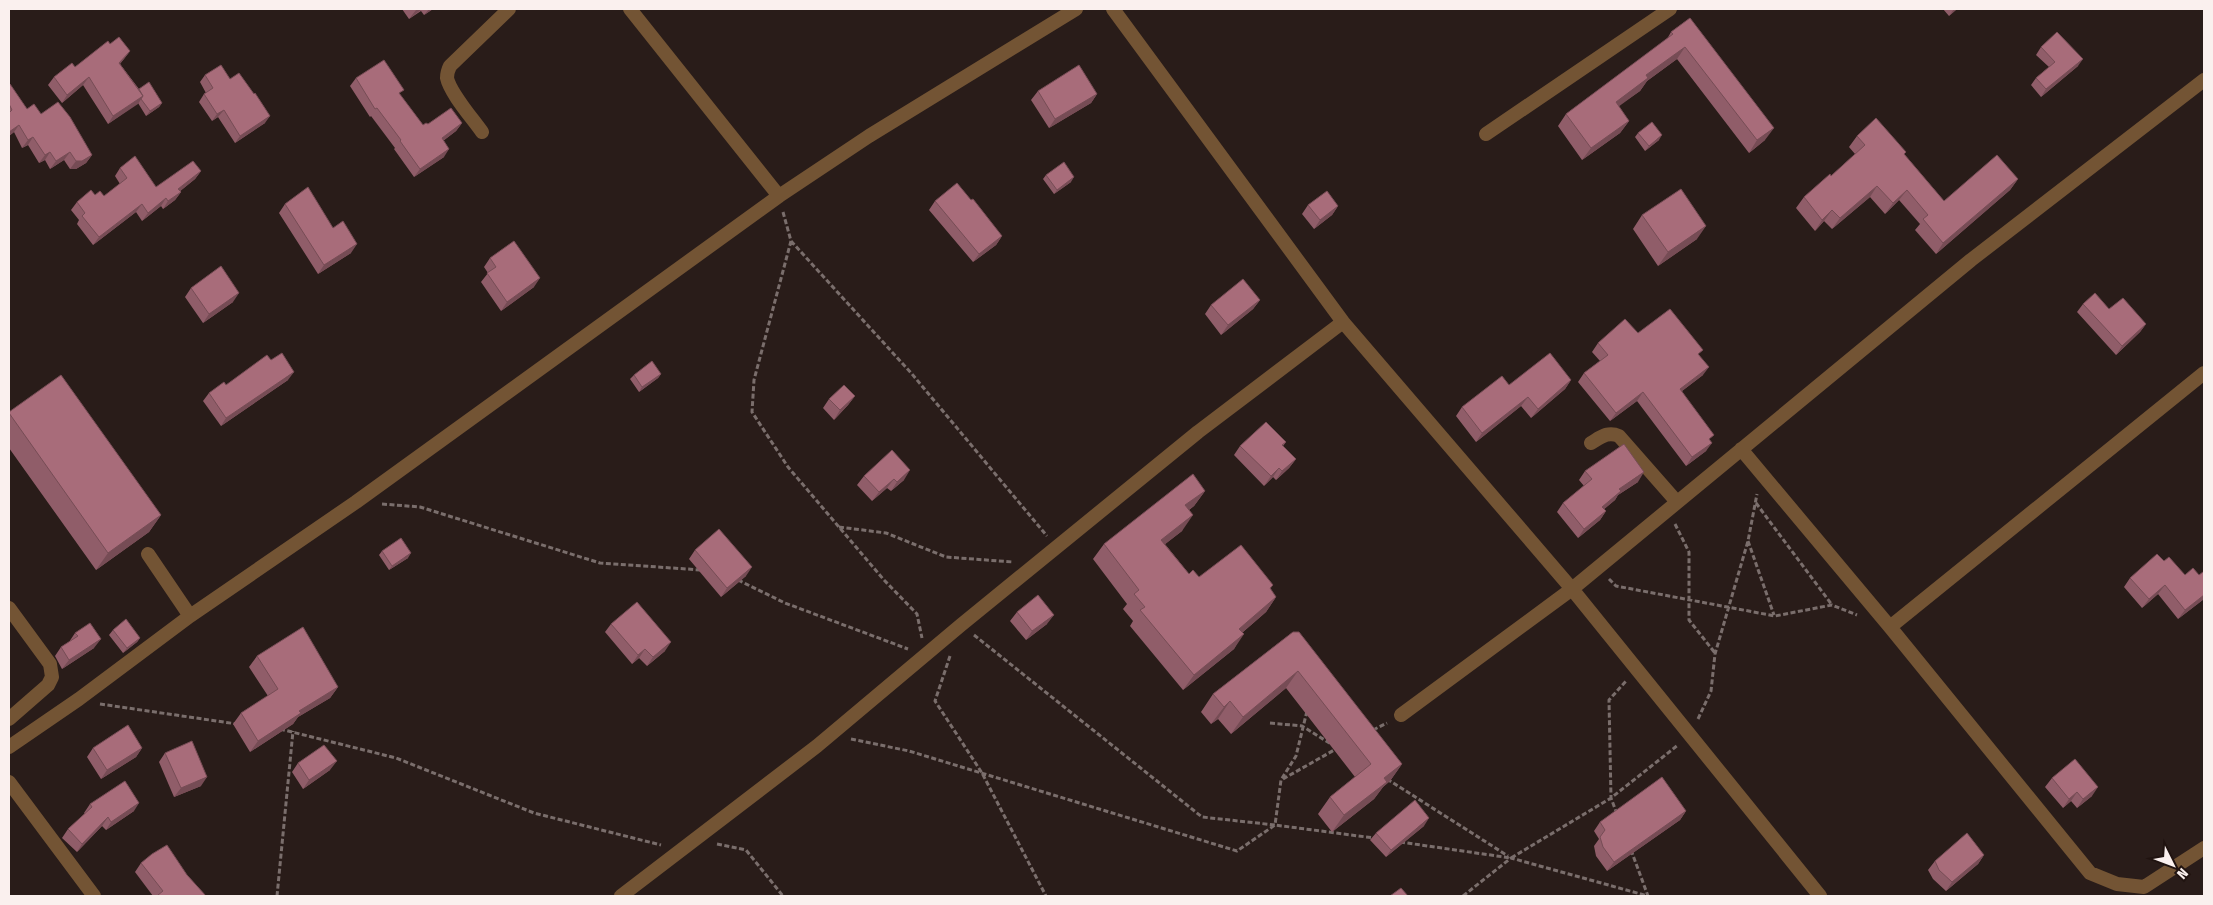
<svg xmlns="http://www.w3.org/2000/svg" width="2213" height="905" font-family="'Fira Sans Condensed',sans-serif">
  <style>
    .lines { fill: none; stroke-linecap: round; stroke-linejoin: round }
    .path { stroke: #7a6e6c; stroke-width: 3; stroke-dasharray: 5 2.5; stroke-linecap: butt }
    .minor { stroke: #735434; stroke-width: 14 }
    .wall { fill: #905d69 }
    .shaded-wall { fill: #764c55 }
    .building { fill: #a86c7a; stroke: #764c55 }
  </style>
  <rect width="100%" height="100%" fill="#291c19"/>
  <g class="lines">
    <path class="path" d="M783,212L791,241L754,380L752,412L788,467L884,580L917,614L922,638
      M791,241L912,374L1047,536
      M1756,503L1832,605
      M382,504L420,507L600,563L701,570
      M1675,524L1689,552V620L1715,653
      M839,527L886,533L946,557L1013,562
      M1748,541L1774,615
      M1609,579L1616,586L1775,616L1832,605L1857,615
      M738,580L785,603L908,649
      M974,635L1202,817L1275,825L1281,780L1296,756L1307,711
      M950,656L935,701L982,773L1046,896
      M100,704L237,724
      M1698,719L1711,691L1715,654L1748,541L1757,494
      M1270,723L1302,726L1331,744
      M280,729L396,758L534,813L661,845
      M1373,730L1387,723
      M851,739L909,751L1237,851L1275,825L1374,838
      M1283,779L1336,749
      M1387,779L1508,856
      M1617,814L1611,798L1609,700L1626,681
      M1400,842L1511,858L1611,798L1678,745
      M717,844L746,850L783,896
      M1631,850L1648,896
      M277,896L293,731
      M1463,896L1511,858L1648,896"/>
    <path class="minor" d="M630,9L779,196
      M1113,9L1343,322L1572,589L1820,896
      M482,132C473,119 450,93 447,78C447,73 448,70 450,66L509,9
      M1486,134L1670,9
      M1591,443C1601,437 1608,431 1619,436L1677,502
      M1741,449L1890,627L2090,873L2117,884L2144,887L2204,848
      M148,554L190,616
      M9,608L50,664L52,677L48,685L9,719
      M1890,627L2204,373
      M1401,715L1572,589L1971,260L2204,80
      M9,747L79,699L190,616L356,502L779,196L869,136L1076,9
      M9,782L94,896
      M621,896L817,746L961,625L1198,432L1343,322"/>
  </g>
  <path class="wall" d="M402,9H433L424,15L421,11L409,19Z
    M1943,9H1957L1949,16Z
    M1690,18L1765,140L1749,153L1677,59L1647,81L1640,91L1618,106L1629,121L1620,133L1582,160L1558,126L1566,114L1667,39L1671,32Z
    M110,44L130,51L120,64L139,89L162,103L159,107L146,116L138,103L108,124L83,85L62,103L48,85L54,77L75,67Z
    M2041,47L2078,66L2041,97L2031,85L2036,78L2049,67L2036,55Z
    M205,75L230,79L265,123L235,143L218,117L212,121L199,102L204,94L206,93L200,82Z
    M356,78L400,95L423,125L428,124L462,123L456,131L443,141L444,157L414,177L394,149L395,148L371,116L370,117L350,86Z
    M9,84L27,109L41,114L92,155L86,163L76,169H70L64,160L50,169L45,160L39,163L28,145L22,148L14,132L9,136Z
    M1038,91L1097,94L1091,103L1049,128L1031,100Z
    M1638,133L1659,140L1645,151L1635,137Z
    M1857,136L1904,154L1944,201L2018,179L2010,190L1936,254L1915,230L1920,224L1899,200L1885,214L1870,197L1832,229L1824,221L1815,231L1796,208L1804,197L1831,176L1855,154L1849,147Z
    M120,168L156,187L201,171L195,179L180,191L181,192L175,200L163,209L161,206L142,221L136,212L93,245L77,224L79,220L71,210L77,202L95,195L104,196L120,184L115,176Z
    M1046,175L1071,182L1054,194L1043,179Z
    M971,200L1002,236L996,245L973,262L929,210L935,201Z
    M285,204L333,228L351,253L318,274L279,213Z
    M1308,205L1338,206L1332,215L1314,229L1302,214Z
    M1642,215L1697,239L1658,266L1633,229Z
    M490,258L534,287L501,311L481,282L488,273L484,267Z
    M191,288L233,302L203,323L185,297Z
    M1260,300L1253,309L1221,335L1205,314L1211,305Z
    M2083,304L2109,309L2146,324L2140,332L2116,355L2077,312Z
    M1638,333L1699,355L1703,375L1682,391L1710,441L1706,451L1686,466L1637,401L1610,421L1578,382L1584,373L1600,361L1592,352L1598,343Z
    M271,360L288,380L221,426L203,401L209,393L226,385Z
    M661,374L658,378L639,392L630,379L634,375Z
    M1571,380L1565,389L1531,418L1521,406L1476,442L1456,416L1462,407L1509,385Z
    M855,396L848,405L834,420L823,408L829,399Z
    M9,412L161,515L149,532L96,570L9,448Z
    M1286,442L1283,446L1296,459L1289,468L1276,480L1273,477L1264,486L1234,455L1240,446Z
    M1585,471L1638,482L1618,495L1615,500L1604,509L1606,511L1600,520L1578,538L1557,512L1563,503L1584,486L1579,480Z
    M864,476L904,480L891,491L887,488L872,501L857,485Z
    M1205,491L1194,506L1189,510L1182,531L1165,544L1189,574L1199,577L1273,585L1270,589L1276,597L1266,612L1243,632L1234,649L1183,690L1130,626L1133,621L1123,609L1127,604L1093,559L1104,544Z
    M695,550L746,576L721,597L689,559Z
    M382,551L408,558L389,570L379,555Z
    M2164,561L2185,575H2199L2204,574V599L2178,619L2158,594L2142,608L2124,587L2130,578Z
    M1017,612L1047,624L1026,640L1010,621Z
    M611,624L665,651L647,666L639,658L632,664L605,632Z
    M113,630L140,638L137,642L123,653L109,635Z
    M1293,632L1402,764L1390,781L1383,787L1374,799L1332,832L1318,814L1330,797L1355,777L1286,688L1231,734L1218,719L1211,724L1201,712L1213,694Z
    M75,633L94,648L62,669L55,656L61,647L69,642Z
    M257,656L338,687L330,698L298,717L293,724L250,752L233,724L241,713L268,696L249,667Z
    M93,748H142L136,757L101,779L87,757Z
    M165,753L201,786L174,797L159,762Z
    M298,763L330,770L303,789L292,772Z
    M2052,778L2092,796L2077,808L2071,801L2063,808L2045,787Z
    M90,804L134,811L106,830L102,826L77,852L62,838L68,829L85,814L84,813Z
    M1686,811L1680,820L1607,871L1596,856L1594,846L1599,839L1594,831L1600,822Z
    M1424,826L1386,857L1370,840L1376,833Z
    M1984,855L1978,864L1946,891L1933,879L1928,870L1935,861Z
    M141,863L187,875L206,896H153L135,872Z"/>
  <path class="shaded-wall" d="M418,9H422L409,19L416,10Z
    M429,9H433L424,15Z
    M1954,9H1957L1949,16Z
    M1685,47L1677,59L1647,81L1640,91L1607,115L1616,102L1646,75Z
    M130,51L124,59L113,71L119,63Z
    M2083,59L2078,66L2041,97L2046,89Z
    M89,77L83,85L62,103L67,95Z
    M1097,94L1091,103L1049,128L1055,119Z
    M143,96L138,104L108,124L113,116Z
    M162,103L159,107L146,116L150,111Z
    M224,110L218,117L212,121L217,114Z
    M270,116L265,123L235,143L240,136Z
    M1629,121L1620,133L1582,160L1591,148Z
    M462,123L456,131L436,146L442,138Z
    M19,125L14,132L9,136V132Z
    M1774,128L1765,140L1749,153L1757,140Z
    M1662,135L1659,140L1645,151L1649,146Z
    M33,137L28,145L22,148L28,140Z
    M449,149L444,157L414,177L420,169Z
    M50,152L45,160L39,163L45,155Z
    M70,152L64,160L50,169L56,161Z
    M92,155L86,163L76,169H70L76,161Z
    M201,171L195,179L173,197L178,189Z
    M1074,177L1071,182L1054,194L1057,190Z
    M2018,179L2010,190L1936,254L1943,243Z
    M1877,186L1870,197L1832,229L1840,218Z
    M1907,190L1899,200L1885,214L1893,203Z
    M181,192L175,200L163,209L168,201Z
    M166,198L161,206L142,221L148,213Z
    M142,204L136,212L93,245L99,237Z
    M1338,206L1332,215L1314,229L1320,220Z
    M1832,210L1824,221L1815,231L1822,220Z
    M1706,226L1697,239L1658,266L1668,252Z
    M1002,236L996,245L973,262L979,254Z
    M357,244L351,253L318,274L324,265Z
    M540,278L534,287L501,311L507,302Z
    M239,293L233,302L203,323L209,314Z
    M1260,300L1253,309L1221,335L1228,325Z
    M2146,324L2140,332L2116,355L2122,346Z
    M1709,367L1703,375L1674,397L1680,389Z
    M294,372L288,380L221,426L226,418Z
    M661,374L658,378L639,392L642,387Z
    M1571,380L1565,389L1531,418L1538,409Z
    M1643,392L1637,401L1610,421L1616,413Z
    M855,396L848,405L834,420L840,410Z
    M1528,397L1521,406L1476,442L1482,433Z
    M1712,443L1706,451L1686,466L1692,457Z
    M1296,459L1289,468L1276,480L1282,471Z
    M1279,468L1273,477L1264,486L1271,476Z
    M910,470L904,480L891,491L897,482Z
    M1644,472L1638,482L1618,495L1615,500L1596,516L1602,507L1619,489Z
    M894,479L887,488L872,501L879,492Z
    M1205,491L1194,506L1175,520L1185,505Z
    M1606,511L1600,520L1578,538L1584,529Z
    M161,515L149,532L96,570L108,553Z
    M1193,515L1182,531L1150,556L1161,540Z
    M411,553L408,558L389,570L392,566Z
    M752,567L746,576L721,597L727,588Z
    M2165,585L2158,594L2142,608L2149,599Z
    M2204,595V599L2178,619L2185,610Z
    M1276,597L1266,612L1229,644L1239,629Z
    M1054,615L1047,624L1026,640L1032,631Z
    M1244,634L1234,649L1183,690L1194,675Z
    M140,638L137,642L123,653L127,648Z
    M101,639L94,648L62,669L69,660Z
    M671,642L665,651L647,666L653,657Z
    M645,649L639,658L632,664L638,655Z
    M1298,671L1286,688L1231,734L1243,717Z
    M338,687L330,698L298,717L293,724L250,752L258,741L299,711Z
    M1230,701L1218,719L1211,724L1224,707Z
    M142,748L136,757L101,779L107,770Z
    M337,761L330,770L303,789L309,780Z
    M1402,764L1390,781L1383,787L1374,799L1332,832L1344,815L1384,778Z
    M207,777L201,786L174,797L181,788Z
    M2098,787L2092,796L2077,808L2083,799Z
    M2077,792L2071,801L2063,808L2069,799Z
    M139,803L134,811L106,830L111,822Z
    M1686,811L1680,820L1607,871L1614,862Z
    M108,817L102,826L77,852L82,844Z
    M1429,818L1424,826L1386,857L1391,850Z
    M1984,855L1978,864L1946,891L1952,882Z"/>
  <path class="building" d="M1690,18L1774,128L1757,140L1685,47L1646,75L1648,78L1616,102L1629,121L1591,148L1566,114L1673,34L1671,32Z
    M2057,32L2083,59L2046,89L2036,78L2055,62L2041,47Z
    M119,37L130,51L119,63L143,96L113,116L89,77L67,95L54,77L72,63L75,67L108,41L110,44Z
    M384,60L404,90L399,93L423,125L426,123L428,124L451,108L462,123L442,138L449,149L420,169L400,141L401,140L377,108L375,109L356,78Z
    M221,65L230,79L239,73L254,94L255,93L270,116L240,136L224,110L217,114L204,94L213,88L205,75Z
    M1079,65L1097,94L1055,119L1038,91Z
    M149,82L162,103L150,111L141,99L143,96L139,89Z
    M9,84H10L27,109L34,104L41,114L58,102L70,117L92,155L82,161H76L70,152L56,161L50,152L45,155L33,137L28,140L19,125L9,132V113L12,110L9,104Z
    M1876,118L1906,152L1904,154L1944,201L1997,155L2018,179L1943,243L1923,219L1928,215L1907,190L1893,203L1877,186L1840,218L1832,210L1822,220L1804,197L1830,174L1831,176L1865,145L1857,136Z
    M1652,122L1662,135L1649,146L1638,133Z
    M135,156L156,187L193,161L201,171L178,189L181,192L168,201L166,198L148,213L142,204L99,237L82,216L85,213L77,202L91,190L95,195L100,191L104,196L127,178L120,168Z
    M1064,162L1074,177L1057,190L1046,175Z
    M957,183L971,200L973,199L1002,236L979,254L935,201Z
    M308,187L333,228L343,221L357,244L324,265L285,204Z
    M1681,189L1706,226L1668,252L1642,215Z
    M1327,191L1338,206L1320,220L1308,205Z
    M514,241L540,278L507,302L487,273L496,267L490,258Z
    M221,266L239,293L209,314L191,288Z
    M1243,279L1260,300L1228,325L1211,305Z
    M2095,293L2109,309L2123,298L2146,324L2122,346L2083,304Z
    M1670,309L1703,350L1698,354L1709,367L1680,389L1714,435L1709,439L1712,443L1692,457L1643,392L1616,413L1584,373L1608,355L1598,343L1625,319L1638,333Z
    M282,353L294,372L226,418L209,393L224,382L226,385L267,355L271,360Z
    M1550,353L1571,380L1538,409L1528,397L1482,433L1462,407L1502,376L1509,385Z
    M652,361L661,374L642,387L634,375Z
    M61,375L161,515L108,553L9,413V412Z
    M844,385L855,396L840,410L829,399Z
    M1266,422L1286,442L1282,445L1296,459L1282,471L1279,468L1271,476L1240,446Z
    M1624,444L1644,472L1619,489L1621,491L1602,507L1606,511L1584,529L1563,503L1592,479L1585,471Z
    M892,450L910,470L897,482L894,479L879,492L864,476Z
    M1193,474L1205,491L1185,505L1193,515L1161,540L1189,574L1193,570L1199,577L1241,545L1273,585L1270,588L1276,597L1239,629L1244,634L1194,675L1140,610L1145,607L1134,594L1139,590L1104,544Z
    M719,529L752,567L727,588L695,550Z
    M401,538L411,553L392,566L382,551Z
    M2157,554L2164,561L2169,557L2185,575L2193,568L2199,575L2203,572L2204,574V595L2185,610L2165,585L2149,599L2130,578Z
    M1038,595L1054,615L1032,631L1017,612Z
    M637,602L671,642L653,657L645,649L638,655L611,624Z
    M126,619L140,638L127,648L113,630Z
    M90,623L101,639L69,660L61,647L78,636L75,633Z
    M303,627L338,687L299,711L301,713L258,741L241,713L278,689L257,656Z
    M1293,632H1299L1402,764L1384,778L1387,782L1344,815L1330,797L1371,764L1298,671L1243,717L1230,701L1224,707L1213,694Z
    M128,725L142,748L107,770L93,748Z
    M192,741L207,777L181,788L165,753Z
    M324,745L337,761L309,780L298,763Z
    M2075,759L2098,787L2083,799L2077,792L2069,799L2052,778Z
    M1662,777L1686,811L1614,862L1603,847L1600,837L1605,830L1600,822Z
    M125,781L139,803L111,822L108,817L82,844L68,829L92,807L90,804Z
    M1415,800L1429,818L1391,850L1376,833Z
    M1967,833L1984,855L1952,882L1939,870L1935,861Z
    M167,845L187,875L206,896H159L158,895L163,891L141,863L152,854Z
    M1401,888L1408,896H1390Z"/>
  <rect width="2213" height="905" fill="none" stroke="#faf0ee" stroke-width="20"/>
  <g transform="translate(2173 865) rotate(132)" stroke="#201310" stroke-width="4" paint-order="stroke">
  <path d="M0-4L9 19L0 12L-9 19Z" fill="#faf0ee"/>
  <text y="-8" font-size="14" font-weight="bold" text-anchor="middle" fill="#faf0ee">N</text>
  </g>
</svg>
